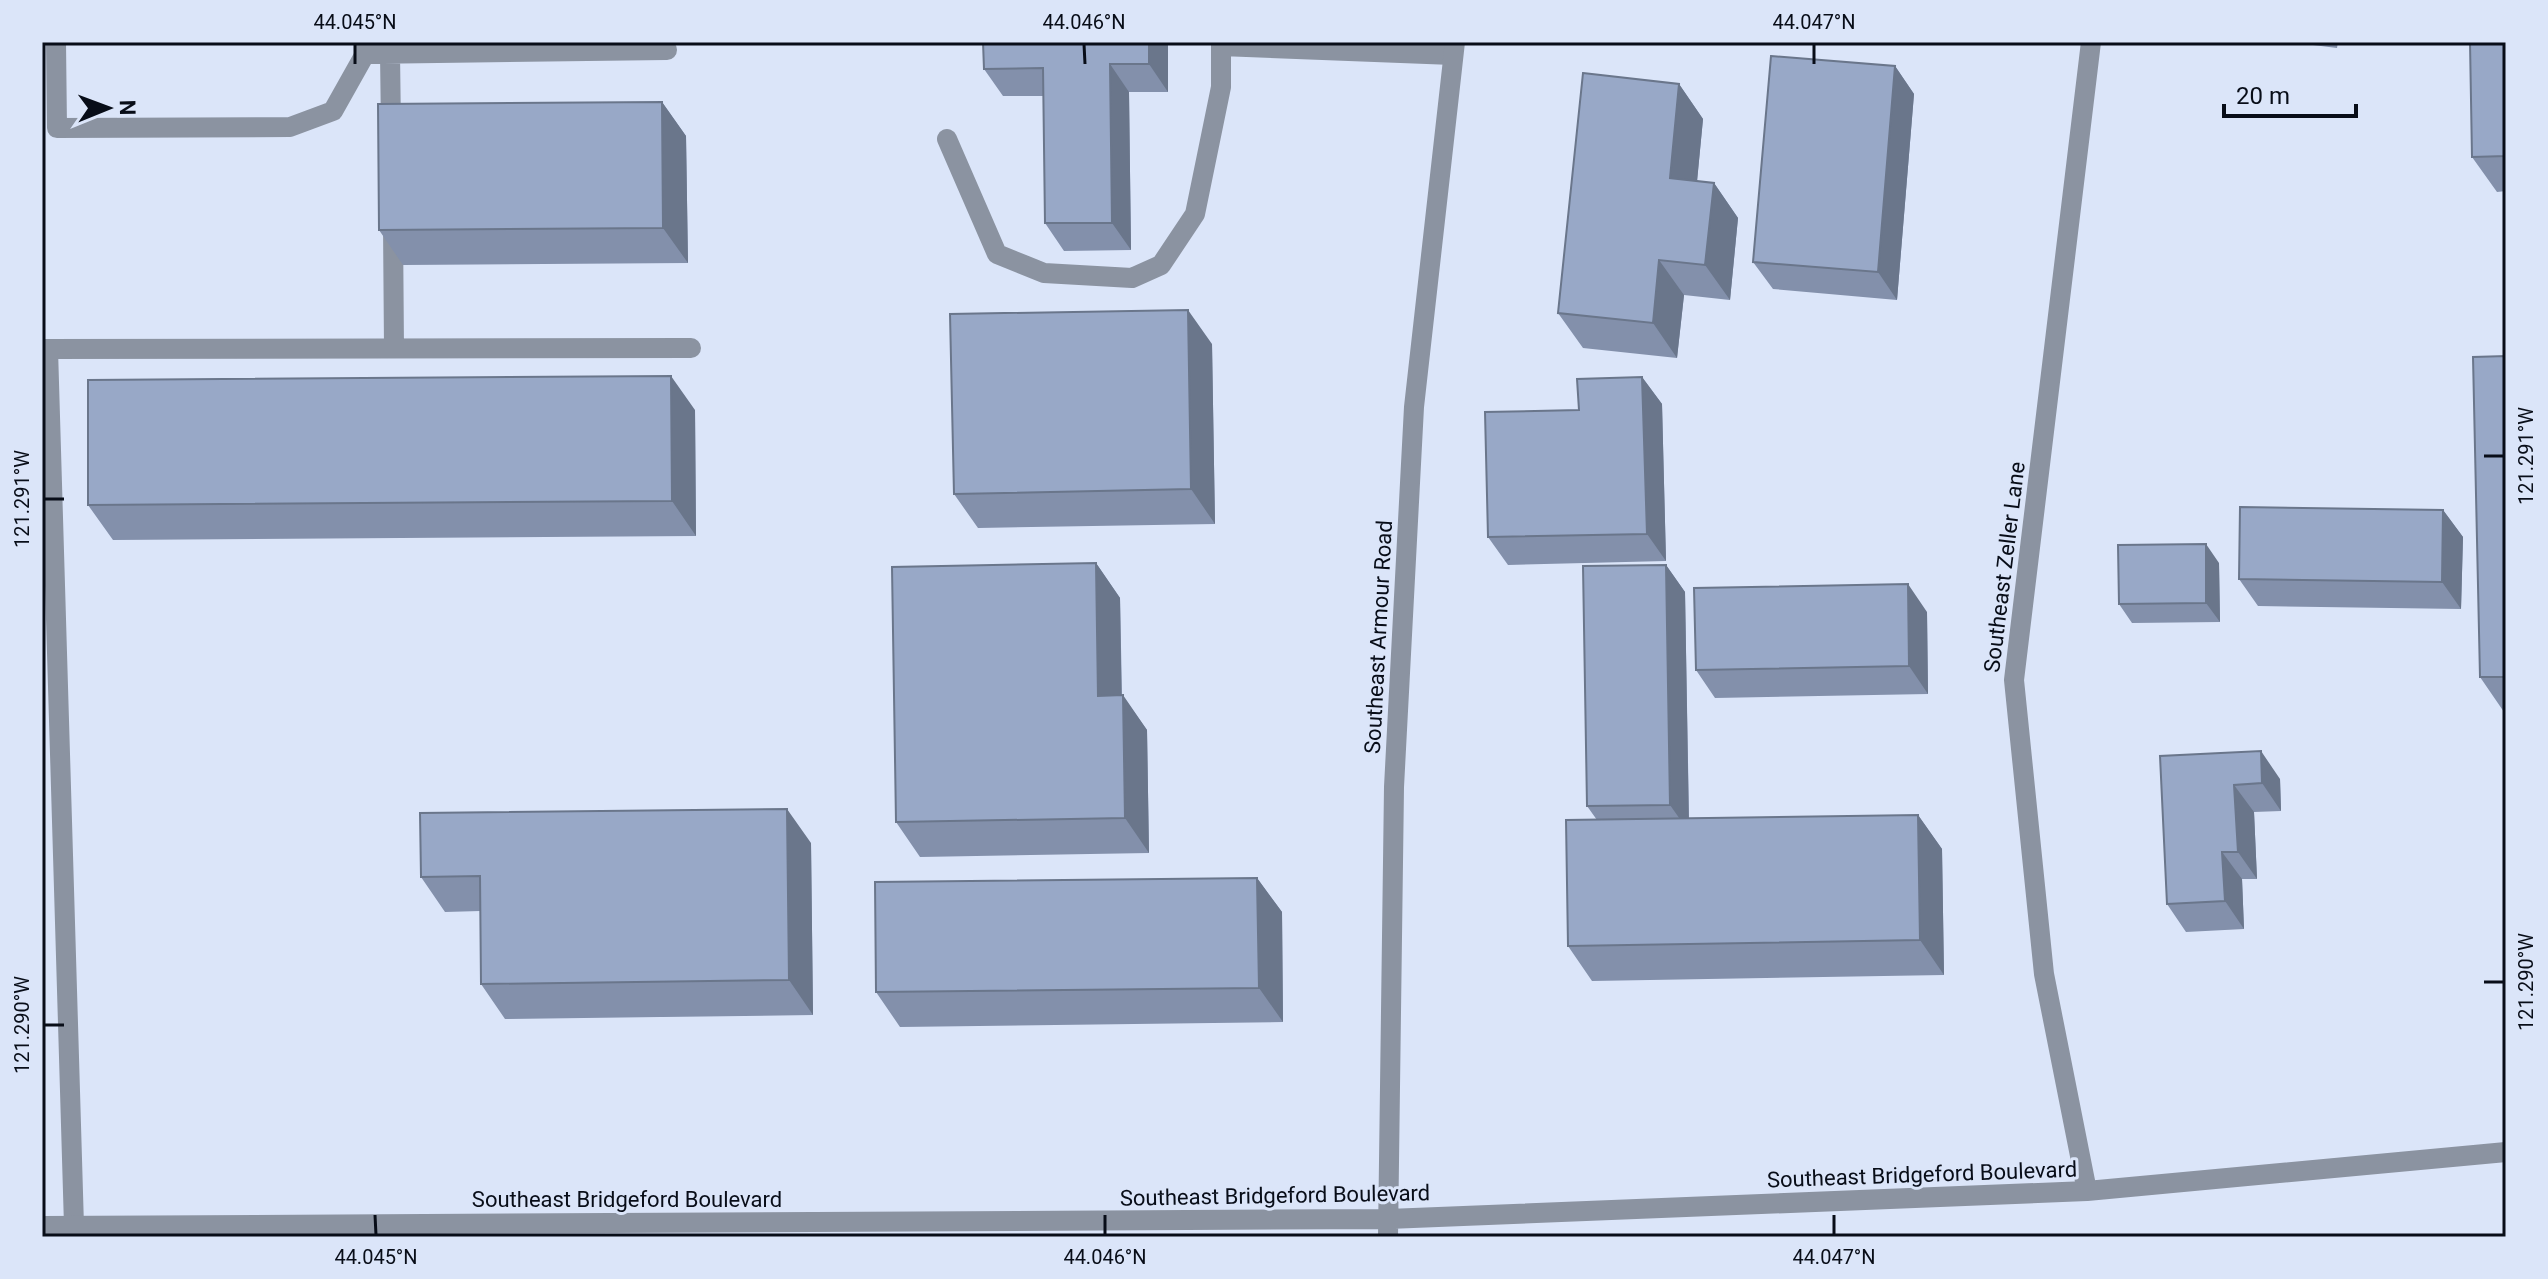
<svg xmlns="http://www.w3.org/2000/svg" width="2548" height="1279" font-family="Roboto,sans-serif">
  <style>
    .lines { fill: none; stroke-linecap: round; stroke-linejoin: round }
    .service { stroke: #8b93a1; stroke-width: 20 }
    .minor { stroke: #8b93a1; stroke-width: 20 }
    .wall { fill: #8390ab }
    .shaded-wall { fill: #6a768b }
    .building { fill: #98a8c7; stroke: #6a768b; stroke-width: 2 }
    .ticks { fill: none; stroke: #080d18; stroke-width: 3 }
    .labels { text-anchor: middle; stroke-width: 6; stroke-linejoin: round; paint-order: stroke }
    .street-label { font-size: 22px; fill: #080d18; stroke: #dbe5f9 }
    .neatline { fill: none; stroke: #080d18; stroke-width: 3 }
    .ticks-label { font-size: 20px; text-anchor: middle; fill: #080d18 }
  </style>
  <rect width="100%" height="100%" fill="#dbe5f9"/>
  <g class="lines">
    <path class="service" d="M56,42L57,128L290,127L333,111L365,54
      M365,42V54L667,50
      M1221,46L1453,55
      M390,53L391,129
      M947,139L997,254L1044,273L1132,278L1161,265L1195,214L1221,87V42
      M393,225L394,348
      M42,349L691,348
      M48,349L74,1226"/>
    <path class="minor" d="M2087,1191L2044,974L2014,680L2091,42
      M42,1226L1388,1219L2087,1191L2506,1152
      M1388,1237L1394,787L1414,407L1455,42"/>
  </g>
  <path class="wall" d="M1168,42V92H1129L1131,250L1064,251L1045,223L1044,96H1003L984,69Z
    M2289,42H2338L2337,48Z
    M2506,42V191L2497,192L2472,157Z
    M1895,66L1914,94L1897,300L1773,289L1753,262Z
    M1679,84L1703,119L1697,181L1714,183L1738,218L1730,300L1684,295L1677,358L1583,348L1558,313Z
    M662,102L686,136L688,263L403,265L379,230Z
    M1212,344L1215,524L978,528L954,494Z
    M2506,356V712H2504L2480,677Z
    M1642,377L1662,404L1666,561L1508,565L1488,537L1579,410Z
    M695,410L696,536L113,540L88,505Z
    M2443,510L2463,537L2461,609L2258,606L2239,579Z
    M1096,563L1120,598L1122,695L1147,730L1149,853L920,857L896,822Z
    M2219,563L2220,622L2132,623L2119,604Z
    M1666,565L1685,592L1689,818L1918,815L1942,849L1944,975L1592,981L1568,946L1597,820L1587,806Z
    M1927,612L1928,694L1715,698L1696,670Z
    M2160,756L2280,779L2281,811L2254,812L2257,879H2242L2244,929L2186,932L2167,904Z
    M811,843L813,1015L505,1019L481,984L480,911L445,912L421,877Z
    M1257,878L1282,912L1283,1022L900,1027L876,992Z"/>
  <path class="shaded-wall" d="M1149,42H1168V92L1149,64Z
    M1110,64L1129,92L1131,250L1112,223Z
    M1895,66L1914,94L1897,300L1878,272Z
    M1679,84L1703,119L1694,213L1670,178Z
    M662,102L686,136L688,263L663,228Z
    M1714,183L1738,218L1730,300L1705,265Z
    M1659,260L1684,295L1677,358L1653,323Z
    M1188,310L1212,344L1215,524L1191,489Z
    M671,376L695,410L696,536L672,501Z
    M1642,377L1662,404L1666,561L1647,534Z
    M2443,510L2463,537L2461,609L2442,582Z
    M2206,544L2219,563L2220,622L2206,603Z
    M1096,563L1120,598L1122,731L1098,696Z
    M1666,565L1685,592L1689,832L1670,805Z
    M1908,584L1927,612L1928,694L1909,666Z
    M1123,695L1147,730L1149,853L1125,818Z
    M2261,751L2280,779L2281,811L2262,783Z
    M2234,785L2254,812L2257,879L2238,852Z
    M787,809L811,843L813,1015L789,980Z
    M1918,815L1942,849L1944,975L1920,940Z
    M2222,852L2242,879L2244,929L2225,901Z
    M1257,878L1282,912L1283,1022L1259,988Z"/>
  <path class="building" d="M983,42H1149V64H1110L1112,223H1045L1043,68L984,69Z
    M2470,42H2506V156L2472,157Z
    M1771,56L1895,66L1878,272L1753,262Z
    M1583,73L1679,84L1670,178L1714,183L1705,265L1659,260L1653,323L1558,313Z
    M662,102L663,228L379,230L378,104Z
    M1188,310L1191,489L954,494L950,314Z
    M2506,356V677H2480L2473,357Z
    M671,376L672,501L88,505V380Z
    M1642,377L1647,534L1488,537L1485,412L1579,410L1577,379Z
    M2240,507L2443,510L2442,582L2239,579Z
    M2206,544V603L2119,604L2118,545Z
    M1096,563L1098,696L1123,695L1125,818L896,822L892,567Z
    M1666,565L1670,805L1587,806L1583,566Z
    M1908,584L1909,666L1696,670L1694,588Z
    M2261,751L2262,783L2234,785L2238,852H2222L2225,901L2167,904L2160,756Z
    M787,809L789,980L481,984L480,876L421,877L420,813Z
    M1918,815L1920,940L1568,946L1566,820Z
    M1257,878L1259,988L876,992L875,882Z"/>
  <path class="ticks" d="M355,44V64M1084,44L1085,64M1814,44V64M2484,456H2504M44,499H64M2484,982H2504M44,1025H64M375,1215L376,1235M1105,1215V1235M1834,1215V1235"/>
  <g class="labels">
    <g class="street-label">
      <text transform="translate(2004 567) rotate(-83)" y="8">Southeast Zeller Lane</text>
      <text transform="translate(1378 637) rotate(-87)" y="8">Southeast Armour Road</text>
      <text transform="translate(1922 1174) rotate(-2)" y="8">Southeast Bridgeford Boulevard</text>
      <text transform="translate(1275 1195) rotate(-1)" y="8">Southeast Bridgeford Boulevard</text>
      <text x="627" y="1207">Southeast Bridgeford Boulevard</text>
    </g>
  </g>
  <rect width="2548" height="1279" fill="none" stroke="#dbe5f9" stroke-width="88"/>
  <g transform="translate(108 108) rotate(89)" stroke="#dbe5f9" stroke-width="6" paint-order="stroke">
  <path d="M0-6L14 30L0 20L-14 30Z" fill="#080d18"/>
  <text y="-12" font-size="22" font-weight="bold" text-anchor="middle" fill="#080d18">N</text>
  </g>
  <path d="M2224 104v12h132v-12" fill="none" stroke="#080d18" stroke-width="4"/>
  <text x="2236" y="104" font-size="24" fill="#080d18" stroke="#dbe5f9" stroke-width="6" paint-order="stroke">20 m</text>
  <rect x="44" y="44" width="2460" height="1191" class="neatline"/>
  <g class="ticks-label">
    <text x="355" y="29">44.045°N</text>
    <text x="1084" y="29">44.046°N</text>
    <text x="1814" y="29">44.047°N</text>
    <text transform="translate(2526 456) rotate(-90)" y="7">121.291°W</text>
    <text transform="translate(22 499) rotate(-90)" y="7">121.291°W</text>
    <text transform="translate(2526 982) rotate(-90)" y="7">121.290°W</text>
    <text transform="translate(22 1025) rotate(-90)" y="7">121.290°W</text>
    <text x="376" y="1264">44.045°N</text>
    <text x="1105" y="1264">44.046°N</text>
    <text x="1834" y="1264">44.047°N</text>
  </g>
</svg>
